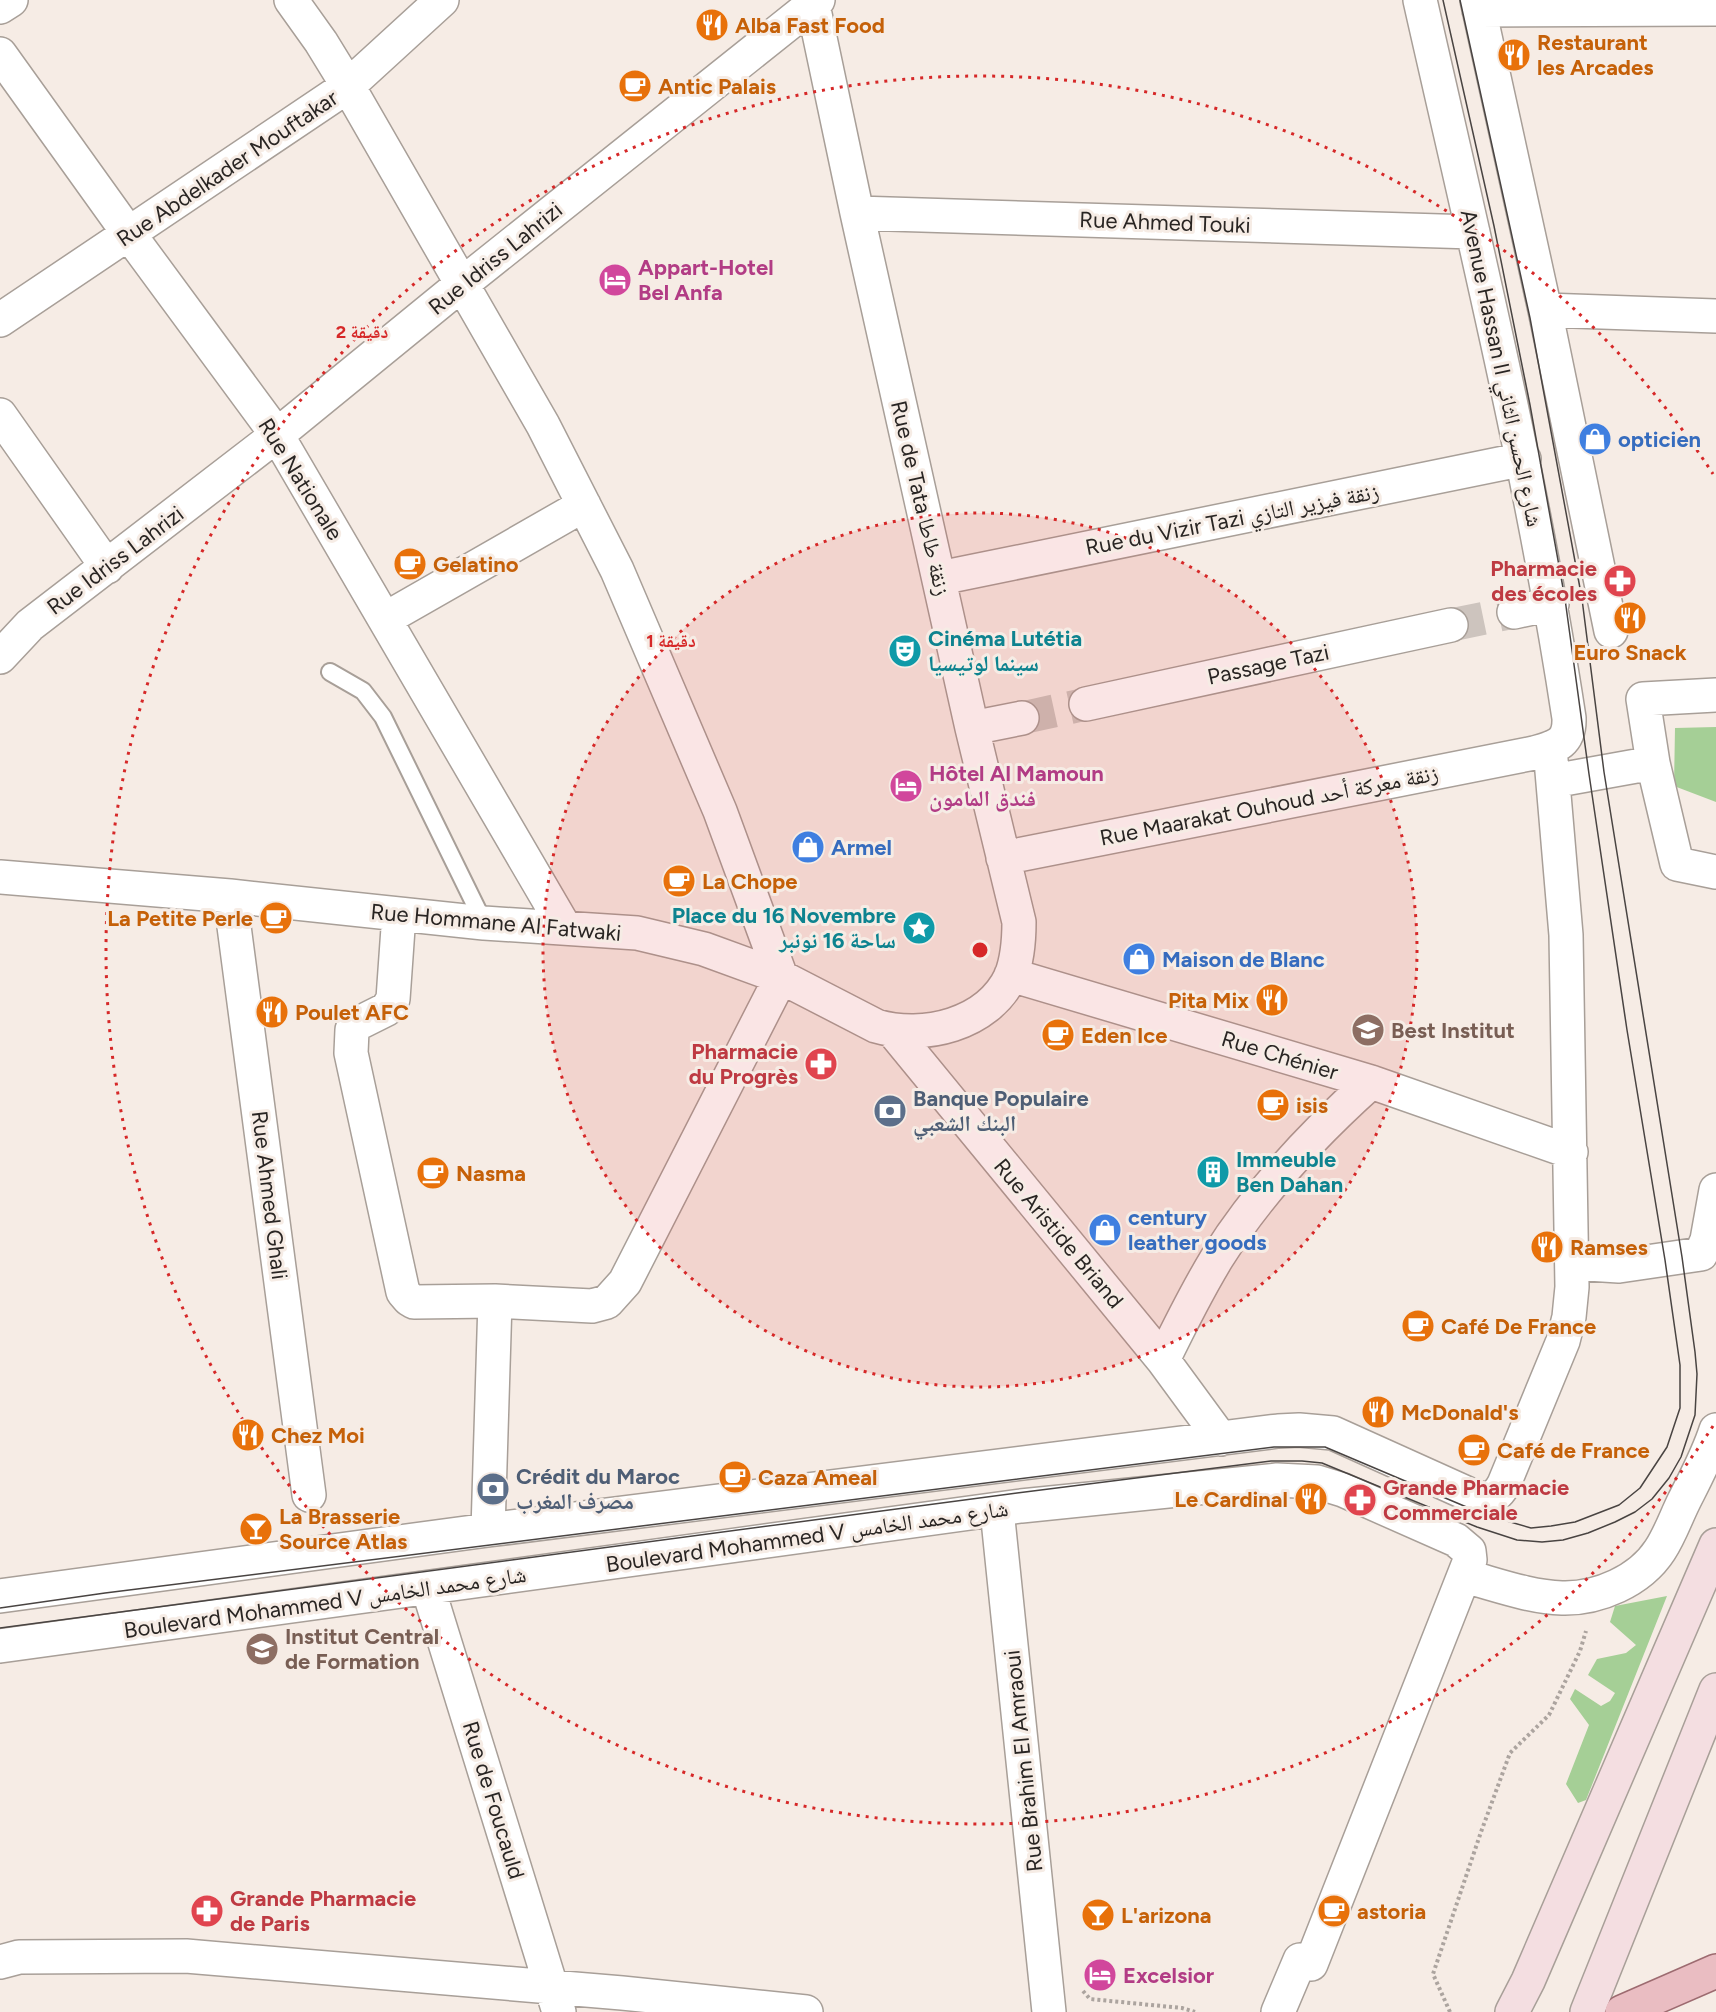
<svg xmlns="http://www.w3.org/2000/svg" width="1716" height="2012" font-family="Figtree,'Noto Naskh Arabic',sans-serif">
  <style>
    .green { fill: #a5cf96 }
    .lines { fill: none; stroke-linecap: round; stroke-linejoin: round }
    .street-tunnel { stroke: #cdc4be; stroke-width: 33; stroke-dasharray: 33 16; stroke-linecap: butt }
    .lane-casing { stroke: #a89f98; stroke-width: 20 }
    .street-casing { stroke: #a89f98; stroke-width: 36 }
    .secondary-casing { stroke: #a89f98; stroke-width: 36 }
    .primary-casing { stroke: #9d6b70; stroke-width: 36 }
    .path { stroke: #aca49f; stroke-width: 4; stroke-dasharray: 3 3; stroke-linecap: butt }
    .lane { stroke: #fff; stroke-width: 16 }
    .street { stroke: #fff; stroke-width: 33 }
    .secondary { stroke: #f4dee1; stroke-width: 33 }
    .primary { stroke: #eabdc2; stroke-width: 33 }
    .tram { stroke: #494442; stroke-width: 1.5 }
    .ring { fill: none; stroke: #d62828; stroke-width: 3; stroke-dasharray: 3 6 }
    .labels { text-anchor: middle; stroke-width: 6; stroke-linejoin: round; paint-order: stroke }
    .food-label { font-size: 22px; font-weight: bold; fill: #c56008; stroke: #f6ece5; text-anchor: start }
    .street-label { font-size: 22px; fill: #292523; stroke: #f6ece5 }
    .hotel-label { font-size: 22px; font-weight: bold; fill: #b23c85; stroke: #f6ece5; text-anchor: start }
    .shop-label { font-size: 22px; font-weight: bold; fill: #366cbe; stroke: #f6ece5; text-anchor: start }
    .health-label { font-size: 22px; font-weight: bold; fill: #be3a42; stroke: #f6ece5; text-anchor: end }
    .culture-label { font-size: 22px; font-weight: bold; fill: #0d838f; stroke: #f6ece5; text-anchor: start }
    .education-label { font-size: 22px; font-weight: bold; fill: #785e54; stroke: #f6ece5; text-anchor: start }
    .service-label { font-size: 22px; font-weight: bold; fill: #4e5e75; stroke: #f6ece5; text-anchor: start }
    .centre { fill: #d62828; stroke: #f6ece5; stroke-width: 3 }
    .ring-label { font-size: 18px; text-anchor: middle; font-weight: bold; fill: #d62828; stroke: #f6ece5; stroke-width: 6; stroke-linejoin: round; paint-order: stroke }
  </style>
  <rect width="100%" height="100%" fill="#f6ece5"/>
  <path class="green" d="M1716,727V802L1674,786L1675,728Z
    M1667,1596L1586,1800L1578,1803L1566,1784L1589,1725L1570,1699L1575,1689L1601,1706L1610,1701L1615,1693L1588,1675L1597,1659L1626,1653L1636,1645L1610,1622L1615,1606Z"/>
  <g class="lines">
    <path class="street-tunnel" d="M1451,625L1514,612
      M1022,718L1086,704"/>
    <g class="lane-casing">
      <path id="lane" d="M330,672L363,691L383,717L484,923"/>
    </g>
    <g class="street-casing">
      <path id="street" d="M291,0L321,42L348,86L543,425L617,570L720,811L781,977L625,1282L607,1302L592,1306L495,1301L414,1302L409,1299L403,1292L351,1053L352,1030L359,1023L387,1009L393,999L399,914
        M1477,0L1545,310L1611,631
        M0,7L11,0
        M1479,10L1716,9
        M0,54L129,234L277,435L565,928
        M857,213L1473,232
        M1545,310L1716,316
        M0,320L348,86L442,0
        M0,415L107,567
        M940,578L1524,459
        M1514,612L1552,604
        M385,619L584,505
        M0,657L30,625L277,435L462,284L818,0
        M1716,695L1643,699L1653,763L1677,864L1716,872
        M1086,704L1451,625
        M972,728L1022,718
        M1553,781L1653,763
        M1003,858L1534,753C1555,747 1570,744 1569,718C1532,476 1474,239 1420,0
        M0,877L230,896L484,923L637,933L704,949L781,977L876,1026C923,1040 988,1025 1011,976C1018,958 1019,940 1019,922L972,728L857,213L812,0
        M230,896L309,1495
        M1011,975L1371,1082L1571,1152
        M893,1031L1163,1360L1221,1439
        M1572,1263L1619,1266L1701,1254L1707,1240L1716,1190
        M1163,1360C1180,1325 1197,1291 1217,1258C1259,1191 1313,1134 1371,1082
        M997,1510L1049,2012
        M488,1530L495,1301
        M1464,1576C1495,1584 1529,1597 1562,1598C1598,1599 1640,1581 1660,1550C1670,1535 1676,1517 1684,1501C1696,1477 1708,1455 1716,1430
        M428,1588L559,2012
        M0,1596L488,1530L1278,1431L1299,1430L1333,1433L1475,1497C1489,1501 1497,1497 1504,1484L1563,1341L1569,1317L1572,1287L1566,935L1550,748
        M0,1646L1021,1506L1277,1480L1317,1482L1343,1490L1456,1540L1469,1551L1470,1560L1311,1964L1300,1960L1278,2012
        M0,1962L19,1957L186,1956L622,1993L806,2012"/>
    </g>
    <g class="secondary-casing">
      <path id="secondary" d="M1512,2012L1528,1981L1716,1545
        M1587,2012L1716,1690"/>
    </g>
    <g class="primary-casing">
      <path id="primary" d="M1622,2012L1716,1971"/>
    </g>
    <path class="path" d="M1083,1991L1090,1999L1182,2008L1195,2012
      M1450,2012L1433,1974L1481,1832L1510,1753L1549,1715L1580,1651L1586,1631"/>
    <use href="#lane" class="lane"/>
    <use href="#street" class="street"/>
    <use href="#secondary" class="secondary"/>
    <use href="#primary" class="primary"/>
    <path class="tram" d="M0,1608L105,1593L1274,1447H1325L1483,1514L1531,1528L1551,1526L1575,1522L1619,1505L1640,1488L1667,1447L1680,1408V1365L1665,1260L1627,1030L1589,774L1565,599L1530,405L1494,226L1443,0
      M0,1628L1017,1493L1271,1461H1302L1322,1463L1477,1527L1517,1540L1542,1542L1563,1540L1588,1533L1615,1522L1635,1512L1652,1499L1669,1478L1681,1457L1695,1415L1697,1374L1695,1352L1682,1257L1604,772L1582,599L1530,318L1460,0"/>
  </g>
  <circle cx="980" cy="950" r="437" fill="#d62828" fill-opacity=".12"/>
  <g class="ring">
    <circle cx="980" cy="950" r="437"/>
    <path d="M1713 1426A874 874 0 1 1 1713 474"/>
  </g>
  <defs>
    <g id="restaurant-disc" transform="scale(1.725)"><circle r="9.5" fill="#e8710a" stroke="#f6ece5"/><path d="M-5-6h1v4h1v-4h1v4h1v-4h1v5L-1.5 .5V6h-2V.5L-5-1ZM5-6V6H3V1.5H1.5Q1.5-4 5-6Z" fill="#fff"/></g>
    <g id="cafe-disc" transform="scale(1.725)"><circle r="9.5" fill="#e8710a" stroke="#f6ece5"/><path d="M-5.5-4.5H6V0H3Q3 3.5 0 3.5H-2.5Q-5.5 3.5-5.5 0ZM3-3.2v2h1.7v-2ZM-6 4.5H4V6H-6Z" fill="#fff"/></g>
    <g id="hotel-disc" transform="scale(1.725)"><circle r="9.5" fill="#d1479c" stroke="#f6ece5"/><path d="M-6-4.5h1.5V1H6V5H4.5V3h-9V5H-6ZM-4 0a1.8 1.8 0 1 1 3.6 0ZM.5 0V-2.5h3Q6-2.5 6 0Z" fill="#fff"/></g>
    <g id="shop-disc" transform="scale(1.725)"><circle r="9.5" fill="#3f7fe0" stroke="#f6ece5"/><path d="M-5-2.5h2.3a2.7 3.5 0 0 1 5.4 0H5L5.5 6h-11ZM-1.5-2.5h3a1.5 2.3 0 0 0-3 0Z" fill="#fff"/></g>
    <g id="pharmacy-disc" transform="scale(1.725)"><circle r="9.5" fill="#e0444e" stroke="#f6ece5"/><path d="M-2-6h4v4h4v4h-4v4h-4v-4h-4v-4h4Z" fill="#fff"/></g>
    <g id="theatre-disc" transform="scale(1.725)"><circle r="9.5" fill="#0f9aa8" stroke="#f6ece5"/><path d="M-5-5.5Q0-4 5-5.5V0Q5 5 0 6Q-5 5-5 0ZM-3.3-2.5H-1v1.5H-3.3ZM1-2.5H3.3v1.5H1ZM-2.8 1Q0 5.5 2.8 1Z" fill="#fff"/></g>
    <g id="sight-disc" transform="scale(1.725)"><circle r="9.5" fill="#0f9aa8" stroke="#f6ece5"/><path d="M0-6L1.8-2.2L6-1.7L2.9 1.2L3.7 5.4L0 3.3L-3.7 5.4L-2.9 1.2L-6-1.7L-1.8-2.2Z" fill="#fff"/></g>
    <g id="school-disc" transform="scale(1.725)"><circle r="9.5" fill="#8d6e63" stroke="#f6ece5"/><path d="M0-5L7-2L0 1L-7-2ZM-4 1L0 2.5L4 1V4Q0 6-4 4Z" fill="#fff"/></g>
    <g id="bank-disc" transform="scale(1.725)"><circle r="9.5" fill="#5c6f8a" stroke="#f6ece5"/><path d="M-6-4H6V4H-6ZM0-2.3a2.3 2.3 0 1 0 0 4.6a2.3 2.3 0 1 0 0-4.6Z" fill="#fff"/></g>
    <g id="building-disc" transform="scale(1.725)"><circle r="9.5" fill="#0f9aa8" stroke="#f6ece5"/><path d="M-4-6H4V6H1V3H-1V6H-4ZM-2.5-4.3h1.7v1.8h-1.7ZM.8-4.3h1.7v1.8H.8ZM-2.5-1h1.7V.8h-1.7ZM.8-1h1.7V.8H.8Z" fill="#fff"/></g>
    <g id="bar-disc" transform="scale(1.725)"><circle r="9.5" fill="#e8710a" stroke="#f6ece5"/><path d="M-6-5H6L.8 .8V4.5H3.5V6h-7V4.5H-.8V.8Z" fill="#fff"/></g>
    <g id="university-disc" transform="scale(1.725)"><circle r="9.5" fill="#8d6e63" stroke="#f6ece5"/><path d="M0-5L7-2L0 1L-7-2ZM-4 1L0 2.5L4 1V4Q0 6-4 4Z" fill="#fff"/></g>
  </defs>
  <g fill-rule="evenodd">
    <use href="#restaurant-disc" x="712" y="25"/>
    <use href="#restaurant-disc" x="1514" y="55"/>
    <use href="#cafe-disc" x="635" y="86"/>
    <use href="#hotel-disc" x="615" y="280"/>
    <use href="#shop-disc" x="1595" y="439"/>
    <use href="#cafe-disc" x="410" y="564"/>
    <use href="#pharmacy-disc" x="1620" y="581"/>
    <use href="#restaurant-disc" x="1630" y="618"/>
    <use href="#theatre-disc" x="905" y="651"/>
    <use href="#hotel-disc" x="906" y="786"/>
    <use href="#shop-disc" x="808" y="847"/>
    <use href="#cafe-disc" x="679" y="881"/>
    <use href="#cafe-disc" x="276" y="918"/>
    <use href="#sight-disc" x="919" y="928"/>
    <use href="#shop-disc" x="1139" y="959"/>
    <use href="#restaurant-disc" x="1272" y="1000"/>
    <use href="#restaurant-disc" x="272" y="1012"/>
    <use href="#school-disc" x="1368" y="1030"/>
    <use href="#cafe-disc" x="1058" y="1035"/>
    <use href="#pharmacy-disc" x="821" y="1064"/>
    <use href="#cafe-disc" x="1273" y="1105"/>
    <use href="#bank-disc" x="890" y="1111"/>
    <use href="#building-disc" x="1213" y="1172"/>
    <use href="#cafe-disc" x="433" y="1173"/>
    <use href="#shop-disc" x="1105" y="1230"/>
    <use href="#restaurant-disc" x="1547" y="1247"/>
    <use href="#cafe-disc" x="1418" y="1326"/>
    <use href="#restaurant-disc" x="1378" y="1412"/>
    <use href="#restaurant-disc" x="248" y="1435"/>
    <use href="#cafe-disc" x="1474" y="1450"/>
    <use href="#cafe-disc" x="735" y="1477"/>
    <use href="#bank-disc" x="493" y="1489"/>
    <use href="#restaurant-disc" x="1311" y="1499"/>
    <use href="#pharmacy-disc" x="1360" y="1500"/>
    <use href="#bar-disc" x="256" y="1529"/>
    <use href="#university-disc" x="262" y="1649"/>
    <use href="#pharmacy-disc" x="207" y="1911"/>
    <use href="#cafe-disc" x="1334" y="1911"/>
    <use href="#bar-disc" x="1098" y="1915"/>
    <use href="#hotel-disc" x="1100" y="1975"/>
  </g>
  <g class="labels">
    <g class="food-label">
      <text x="735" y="33">Alba Fast Food</text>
      <text x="1537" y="50">Restaurant<tspan x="1537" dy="25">les Arcades</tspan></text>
      <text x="658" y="94">Antic Palais</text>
      <text x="433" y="572">Gelatino</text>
      <text x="1630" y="660" text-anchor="middle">Euro Snack</text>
      <text x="702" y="889">La Chope</text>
      <text x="253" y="926" text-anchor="end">La Petite Perle</text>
      <text x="1249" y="1008" text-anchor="end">Pita Mix</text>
      <text x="295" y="1020">Poulet AFC</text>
      <text x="1081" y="1043">Eden Ice</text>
      <text x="1296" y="1113">isis</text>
      <text x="456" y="1181">Nasma</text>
      <text x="1570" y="1255">Ramses</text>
      <text x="1441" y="1334">Café De France</text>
      <text x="1401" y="1420">McDonald's</text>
      <text x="271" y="1443">Chez Moi</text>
      <text x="1497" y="1458">Café de France</text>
      <text x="758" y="1485">Caza Ameal</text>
      <text x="1288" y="1507" text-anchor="end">Le Cardinal</text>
      <text x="279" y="1524">La Brasserie<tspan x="279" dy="25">Source Atlas</tspan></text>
      <text x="1357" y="1919">astoria</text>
      <text x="1121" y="1923">L'arizona</text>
    </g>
    <g class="street-label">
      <text transform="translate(227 168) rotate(-34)" y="8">Rue Abdelkader Mouftakar</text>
      <text transform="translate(1165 222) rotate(2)" y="8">Rue Ahmed Touki</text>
      <text transform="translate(495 258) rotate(-39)" y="8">Rue Idriss Lahrizi</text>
      <text transform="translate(1502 368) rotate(78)" y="8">Avenue Hassan II شارع الحسن الثاني</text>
      <text transform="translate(301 479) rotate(58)" y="8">Rue Nationale</text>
      <text transform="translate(921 498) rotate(77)" y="8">Rue de Tata زنقة طاطا</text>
      <text transform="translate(1232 519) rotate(-11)" y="8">Rue du Vizir Tazi زنقة فيزير التازي</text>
      <text transform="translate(115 560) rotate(-37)" y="8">Rue Idriss Lahrizi</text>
      <text transform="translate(1268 664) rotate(-12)" y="8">Passage Tazi</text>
      <text transform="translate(1269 805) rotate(-11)" y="8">Rue Maarakat Ouhoud زنقة معركة أحد</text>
      <text transform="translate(496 922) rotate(5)" y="8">Rue Hommane Al Fatwaki</text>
      <text transform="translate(1280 1055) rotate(17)" y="8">Rue Chénier</text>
      <text transform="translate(270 1195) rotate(83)" y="8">Rue Ahmed Ghali</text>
      <text transform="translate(1059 1233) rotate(50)" y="8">Rue Aristide Briand</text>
      <text transform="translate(807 1536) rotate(-8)" y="8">Boulevard Mohammed V شارع محمد الخامس</text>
      <text transform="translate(325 1602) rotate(-8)" y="8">Boulevard Mohammed V شارع محمد الخامس</text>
      <text transform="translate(1023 1761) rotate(-96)" y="8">Rue Brahim El Amraoui</text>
      <text transform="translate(494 1800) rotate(73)" y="8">Rue de Foucauld</text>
    </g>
    <g class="hotel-label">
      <text x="638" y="275">Appart-Hotel<tspan x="638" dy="25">Bel Anfa</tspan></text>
      <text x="929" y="781">Hôtel Al Mamoun<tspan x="929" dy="25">فندق المامون</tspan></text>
      <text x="1123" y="1983">Excelsior</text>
    </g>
    <g class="shop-label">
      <text x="1618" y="447">opticien</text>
      <text x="831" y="855">Armel</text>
      <text x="1162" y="967">Maison de Blanc</text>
      <text x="1128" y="1225">century<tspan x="1128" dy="25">leather goods</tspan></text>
    </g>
    <g class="health-label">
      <text x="1597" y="576">Pharmacie<tspan x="1597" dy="25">des écoles</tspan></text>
      <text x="798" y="1059">Pharmacie<tspan x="798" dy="25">du Progrès</tspan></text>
      <text x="1383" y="1495" text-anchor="start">Grande Pharmacie<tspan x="1383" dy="25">Commerciale</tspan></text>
      <text x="230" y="1906" text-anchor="start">Grande Pharmacie<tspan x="230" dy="25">de Paris</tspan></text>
    </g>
    <g class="culture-label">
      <text x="928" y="646">Cinéma Lutétia<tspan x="928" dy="25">سينما لوتيسيا</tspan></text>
      <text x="896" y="923" text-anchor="end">Place du 16 Novembre<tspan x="896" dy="25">ساحة 16 نونبر</tspan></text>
      <text x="1236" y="1167">Immeuble<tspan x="1236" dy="25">Ben Dahan</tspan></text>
    </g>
    <g class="education-label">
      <text x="1391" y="1038">Best Institut</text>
      <text x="285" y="1644">Institut Central<tspan x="285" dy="25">de Formation</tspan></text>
    </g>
    <g class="service-label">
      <text x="913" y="1106">Banque Populaire<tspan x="913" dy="25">البنك الشعبي</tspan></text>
      <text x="516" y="1484">Crédit du Maroc<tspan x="516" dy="25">مصرف المغرب</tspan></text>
    </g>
  </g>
  <circle cx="980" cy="950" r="9" class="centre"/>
  <g class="ring-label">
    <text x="362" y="338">2 دقيقة</text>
    <text x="671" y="647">1 دقيقة</text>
  </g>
</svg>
